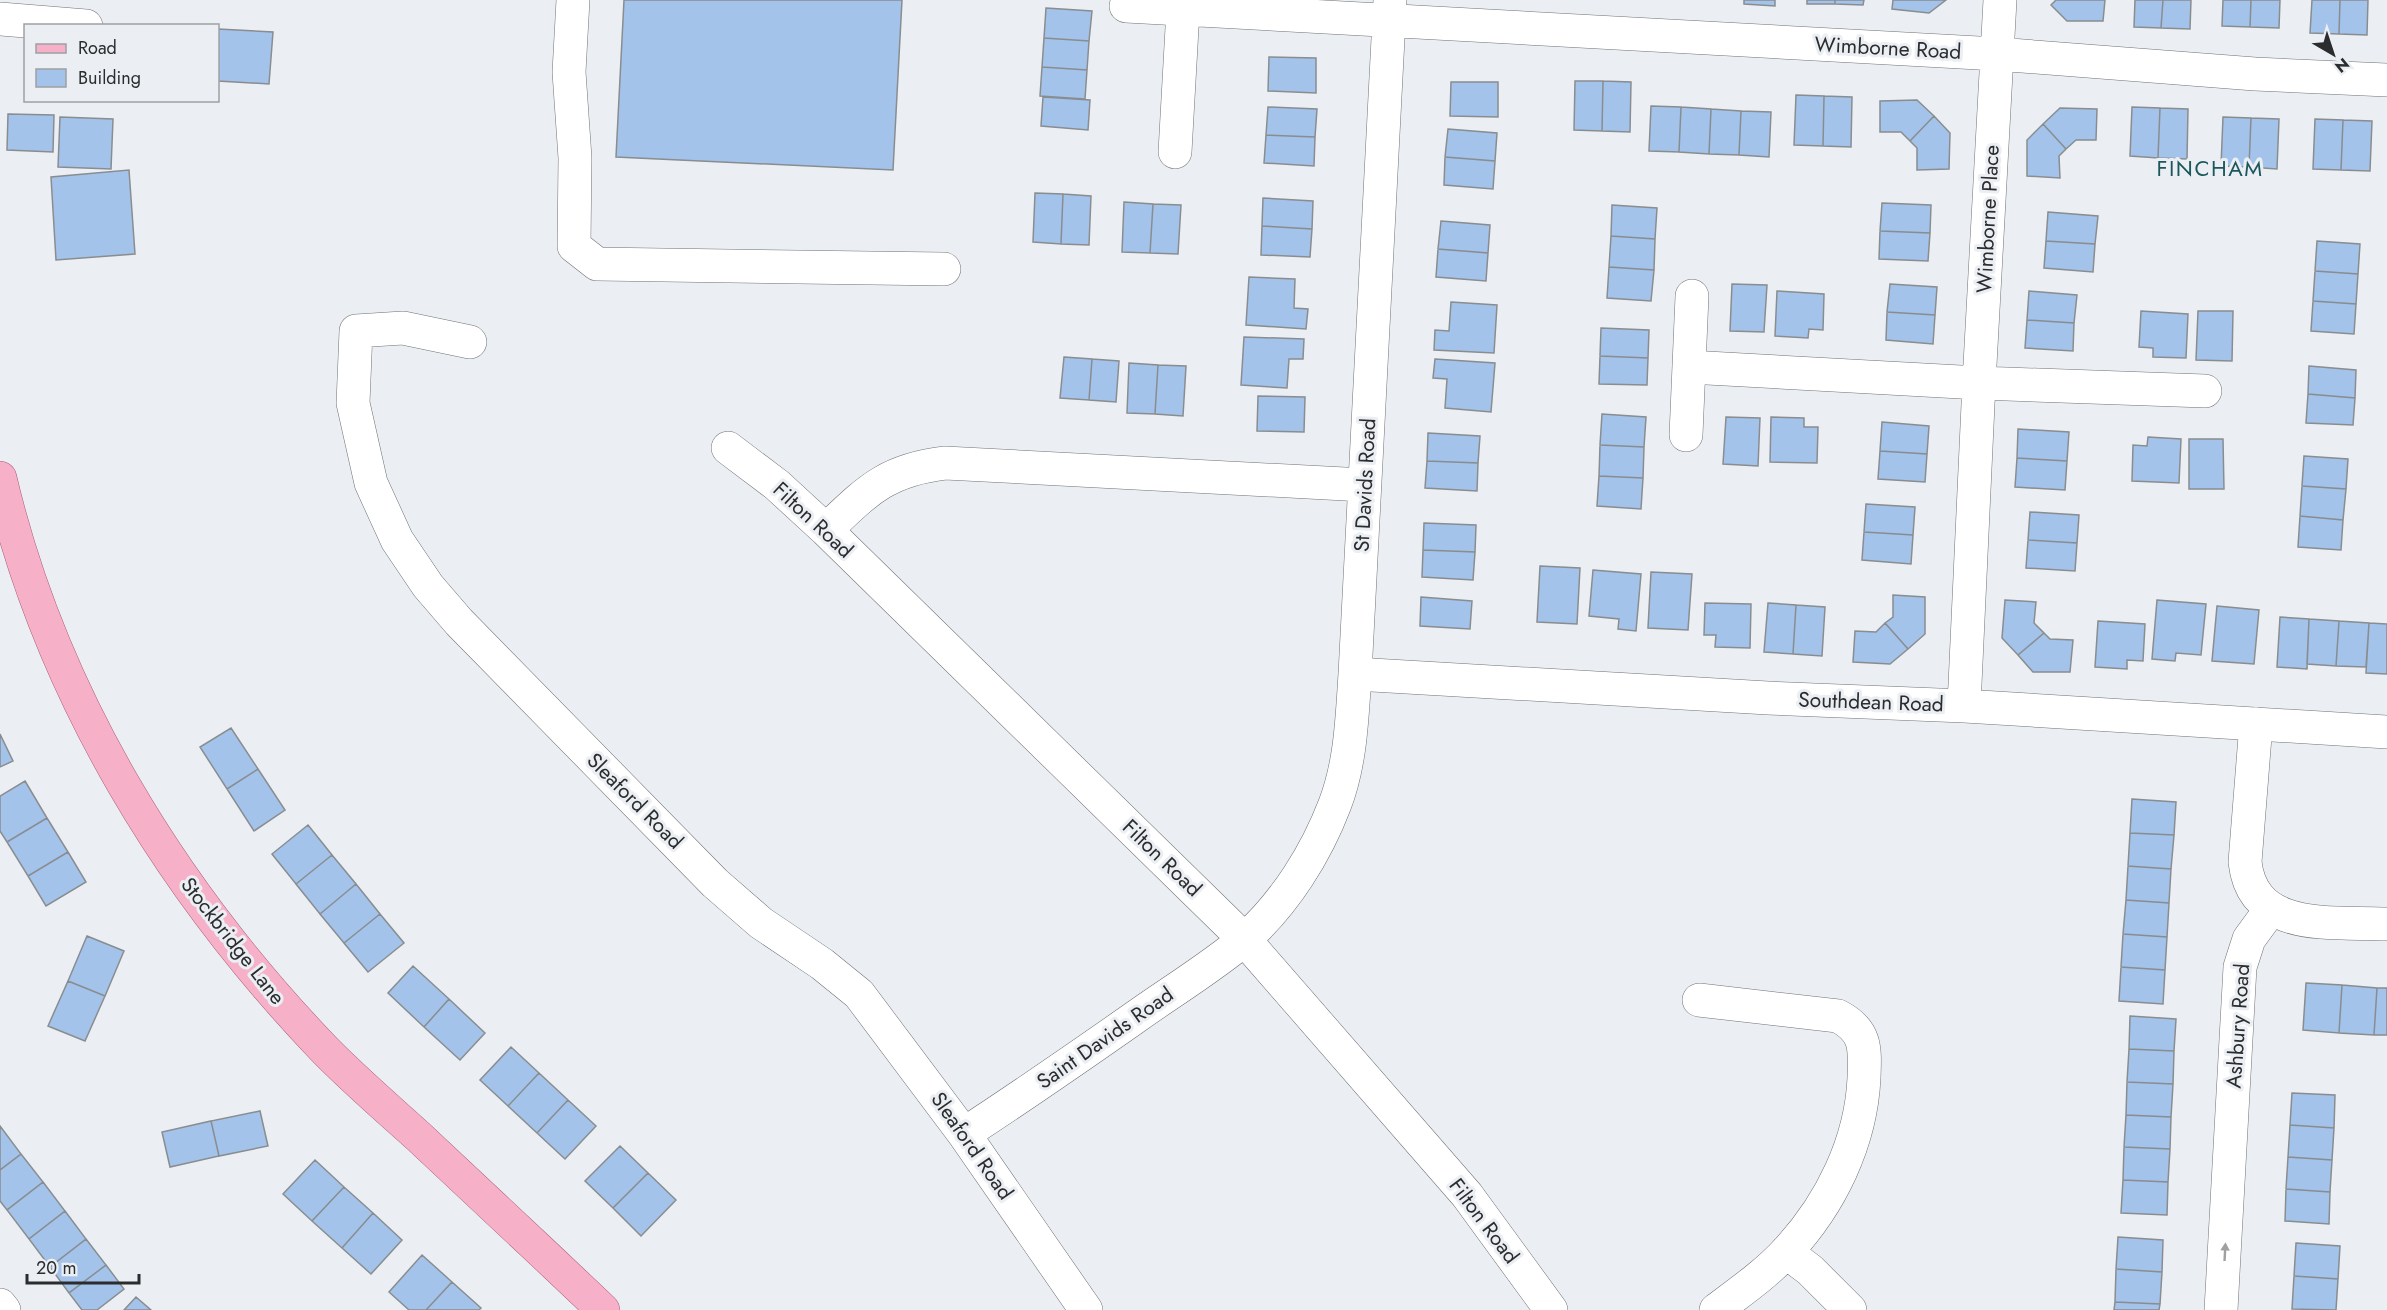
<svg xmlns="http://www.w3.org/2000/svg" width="2387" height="1310" font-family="Jost,sans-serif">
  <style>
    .building { fill: #a3c3eb; stroke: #898d90; stroke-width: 1.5 }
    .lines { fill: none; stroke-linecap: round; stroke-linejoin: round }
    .minor-casing { stroke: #6f7275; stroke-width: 34 }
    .major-casing { stroke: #ab5f79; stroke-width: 34 }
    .minor { stroke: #fff; stroke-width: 33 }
    .major { stroke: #f6b0c7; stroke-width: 33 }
    .oneway { fill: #a0a0a1 }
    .labels { text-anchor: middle; stroke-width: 6; stroke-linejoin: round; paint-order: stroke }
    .street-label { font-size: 21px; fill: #2b2c2e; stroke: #ebeff3 }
    .neighbourhood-label { font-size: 22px; letter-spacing: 1.5px; fill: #1c575d; stroke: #ebeff3 }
  </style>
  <rect width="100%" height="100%" fill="#ebeff3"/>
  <path class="building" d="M624,0H902L893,170L616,157Z
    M1744,0H1775V6L1744,4Z
    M1807,0H1835V4H1807Z
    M1835,0H1864L1863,5L1835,4Z
    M1893,0H1946L1929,13L1892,9Z
    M2056,0H2105L2103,21H2067L2051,5Z
    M2135,0H2163L2161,28L2134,27Z
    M2163,0H2191L2190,29L2161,28Z
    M2223,0H2251L2250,27L2222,26Z
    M2251,0H2280L2279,28L2250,27Z
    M2312,0H2340L2339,34L2310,33Z
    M2340,0H2368L2367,35L2339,34Z
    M1046,8L1092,11L1089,41L1044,38Z
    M218,29L273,32L269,84L218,81Z
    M1044,38L1089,41L1087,70L1042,67Z
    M1269,57L1316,58V93L1268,91Z
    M1042,67L1087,70L1085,99L1040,96Z
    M1575,81H1603L1602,131L1574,130Z
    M1603,81L1631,82L1630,132L1602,131Z
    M1451,82H1498V117L1450,116Z
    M1796,95L1824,96L1823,146L1794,145Z
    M1824,96L1852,97L1851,147L1823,146Z
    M1043,97L1090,100L1088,130L1041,126Z
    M1917,100L1934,116L1910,141L1901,132H1880V101Z
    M1651,106L1681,107L1679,152L1649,151Z
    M1268,107L1317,109L1315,137L1266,135Z
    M1681,107L1711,109L1709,154L1679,152Z
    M2132,107L2160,108L2158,158L2130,156Z
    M2060,108L2097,109L2096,140H2076L2066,149L2043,124Z
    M2160,108L2188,109L2187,159L2158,158Z
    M1711,109L1741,111L1739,155L1709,154Z
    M1741,111L1771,112L1769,157L1739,155Z
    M8,114L54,115L53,152L7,150Z
    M1934,116L1950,133L1949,169L1917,170V148L1910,141Z
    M60,117L113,119L111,169L58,167Z
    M2223,117L2251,118L2249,167L2221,166Z
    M2251,118L2279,119L2277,169L2249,167Z
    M2315,119L2343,120L2341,170L2313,169Z
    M2343,120L2372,121L2370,171L2341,170Z
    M2043,124L2066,149L2059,156L2060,178L2027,176V140Z
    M1448,129L1497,133L1495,161L1445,157Z
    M1266,135L1315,137L1314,166L1264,163Z
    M1445,157L1495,161L1493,189L1444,185Z
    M129,170L135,254L56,260L51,177Z
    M1035,193L1063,194L1061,244L1033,242Z
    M1063,194L1091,196L1089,245L1061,244Z
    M1263,198L1313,201L1312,229L1262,226Z
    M1124,202L1153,204L1150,253L1122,252Z
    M1882,203L1931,205L1930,233L1880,231Z
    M1153,204L1181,205L1178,254L1150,253Z
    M1612,205L1657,208L1655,239L1611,236Z
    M2048,212L2098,216L2095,244L2046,241Z
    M1441,221L1490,225L1488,253L1438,249Z
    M1262,226L1312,229L1310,257L1261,255Z
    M1880,231L1930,233L1928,261L1879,259Z
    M1611,236L1655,239L1654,270L1609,267Z
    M2046,241L2095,244L2093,272L2044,268Z
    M2317,241L2360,244L2358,274L2315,271Z
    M1438,249L1488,253L1486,281L1436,277Z
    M1609,267L1654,270L1651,301L1607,298Z
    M2315,271L2358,274L2356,304L2313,301Z
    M1249,277L1295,279L1294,308L1308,309L1306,329L1246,325Z
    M1732,284L1767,285L1764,332L1730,331Z
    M1890,284L1937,287L1935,315L1887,312Z
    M1777,291L1824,294L1823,330L1809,329L1808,338L1775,336Z
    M2029,291L2077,295L2074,323L2027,320Z
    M2313,301L2356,304L2354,334L2311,331Z
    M1451,302L1497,305L1494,353L1434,350L1435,330L1449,331Z
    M2141,311L2188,314L2186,358L2153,357V348L2139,347Z
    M2198,311H2233L2232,361L2196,360Z
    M1887,312L1935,315L1933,344L1886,340Z
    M2027,320L2074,323L2073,351L2025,348Z
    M1601,328L1649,330L1648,358L1600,356Z
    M1244,337L1304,339L1303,359H1289L1287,388L1241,385Z
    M1600,356L1648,358L1647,385L1599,384Z
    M1064,357L1092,359L1089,400L1060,398Z
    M1092,359L1119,361L1116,402L1089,400Z
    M1435,359L1495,363L1491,412L1445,408L1447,379L1433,378Z
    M1129,363L1158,365L1155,414L1127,413Z
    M1158,365L1186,366L1183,416L1155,414Z
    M2309,366L2356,370L2355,398L2308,394Z
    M2308,394L2355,398L2353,425L2306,423Z
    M1258,396L1305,397L1304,432L1257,431Z
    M1602,414L1646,417L1644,447L1600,445Z
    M1726,417L1760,418L1758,466L1723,464Z
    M1771,417L1804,418V427H1818L1817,463L1770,462Z
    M1882,422L1929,426L1927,454L1880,451Z
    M2018,429L2069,432L2067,461L2017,458Z
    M1428,433L1480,436L1478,463L1427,461Z
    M2148,437L2181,439L2179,483L2132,481L2133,445L2147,446Z
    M2189,439H2223L2224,489H2189Z
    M1600,445L1644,447L1643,478L1599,476Z
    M1880,451L1927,454L1925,482L1878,479Z
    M2304,456L2348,459L2346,489L2302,486Z
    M2017,458L2067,461L2065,490L2015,487Z
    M1427,461L1478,463L1477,491L1425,488Z
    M1599,476L1643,478L1641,509L1597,506Z
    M2302,486L2346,489L2343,520L2300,516Z
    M1866,504L1915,507L1913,535L1864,532Z
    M2030,512L2079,515L2077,543L2028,540Z
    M2300,516L2343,520L2341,550L2298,547Z
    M1424,523L1476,525L1475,552L1423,550Z
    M1864,532L1913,535L1911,564L1862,560Z
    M2028,540L2077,543L2075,571L2026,568Z
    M1423,550L1475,552L1473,580L1422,577Z
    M1540,566L1580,568L1577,624L1537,622Z
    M1593,570L1641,574L1636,631L1618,629L1619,619L1589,616Z
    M1651,572L1692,574L1688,630L1648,628Z
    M1893,595L1925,597V634L1908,649L1885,623L1893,617Z
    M1421,597L1472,601L1470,629L1420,626Z
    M2005,600L2036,602L2034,623L2044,633L2018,655L2002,638Z
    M2157,600L2206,604L2201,655L2176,653L2175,661L2152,659Z
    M1705,603L1751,604L1750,648L1715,647L1716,635H1704Z
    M1768,603L1796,605L1793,654L1764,652Z
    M1796,605L1825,607L1822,656L1793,654Z
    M2217,606L2259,610L2254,664L2212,661Z
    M2280,617L2309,619L2307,669L2277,667Z
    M2309,619L2339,621L2336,666L2307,664Z
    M2098,621L2145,624L2143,661L2127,660V669L2095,667Z
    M2339,621L2369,623L2366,667L2336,666Z
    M1885,623L1908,649L1890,664L1853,662L1855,631L1876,632Z
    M2369,623L2387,624V674L2366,673Z
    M2044,633L2050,639L2073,640L2070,672H2033L2018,655Z
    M231,728L258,769L227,789L200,747Z
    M0,734L13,761L0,767Z
    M258,769L285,810L254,831L227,789Z
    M25,781L47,818L7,842L0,831V796Z
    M2132,799L2176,802L2174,835L2130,833Z
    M47,818L68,852L28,876L7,842Z
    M308,825L332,855L296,884L272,854Z
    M2130,833L2174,835L2171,869L2128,866Z
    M68,852L86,882L46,906L28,876Z
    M332,855L356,884L320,914L296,884Z
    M2128,866L2171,869L2169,903L2126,900Z
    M356,884L380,914L344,943L320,914Z
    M2126,900L2169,903L2167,937L2123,934Z
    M380,914L404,943L368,972L344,943Z
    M2123,934L2167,937L2165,970L2121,967Z
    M87,936L124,951L105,996L68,981Z
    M413,966L449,999L424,1027L388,993Z
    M2121,967L2165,970L2163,1004L2119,1001Z
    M68,981L105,996L85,1041L48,1026Z
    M2306,983L2342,985L2339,1033L2303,1030Z
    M2342,985L2377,988L2374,1035L2339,1033Z
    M2377,988H2387V1035H2374Z
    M449,999L485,1033L460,1060L424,1027Z
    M2130,1016L2176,1019L2174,1051L2129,1049Z
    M511,1047L539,1073L508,1106L480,1080Z
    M2129,1049L2174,1051L2173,1084L2127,1082Z
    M539,1073L568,1100L537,1133L508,1106Z
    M2127,1082L2173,1084L2171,1117L2126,1115Z
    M2292,1093L2335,1095L2334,1128L2290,1125Z
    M568,1100L596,1126L565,1159L537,1133Z
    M260,1111L268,1146L219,1156L211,1121Z
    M2126,1115L2171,1117L2170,1149L2124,1147Z
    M211,1121L219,1156L170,1167L162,1132Z
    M2290,1125L2334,1128L2332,1160L2288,1157Z
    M0,1126L21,1154L0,1170Z
    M620,1146L648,1173L613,1208L585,1181Z
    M2124,1147L2170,1149L2168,1182L2123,1180Z
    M21,1154L43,1182L7,1210L0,1201V1170Z
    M2288,1157L2332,1160L2330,1192L2286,1189Z
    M315,1160L344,1187L312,1221L283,1194Z
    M648,1173L676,1200L641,1236L613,1208Z
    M2123,1180L2168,1182L2167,1215L2121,1213Z
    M43,1182L65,1211L29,1239L7,1210Z
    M344,1187L373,1213L342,1248L312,1221Z
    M2286,1189L2330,1192L2329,1224L2285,1221Z
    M65,1211L86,1239L50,1267L29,1239Z
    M373,1213L402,1240L371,1274L342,1248Z
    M2118,1237L2163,1240L2162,1272L2116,1269Z
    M86,1239L106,1265L69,1293L50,1267Z
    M2296,1243L2340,1246L2338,1279L2294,1276Z
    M422,1255L452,1282L426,1310H409L389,1292Z
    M106,1265L124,1289L97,1310H82L69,1293Z
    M2116,1269L2162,1272L2160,1304L2115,1302Z
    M2294,1276L2338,1279L2336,1310L2292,1309Z
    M452,1282L481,1308L479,1310H426Z
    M136,1297L151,1310H124Z
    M2115,1302L2160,1304L2159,1310H2114Z"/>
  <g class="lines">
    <g class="minor-casing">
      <path id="minor" d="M573,0L569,72L575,158L574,246L597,264L944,269
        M1126,6L1997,54L2255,74L2387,80
        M0,19L86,26
        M1175,152L1183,10
        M470,342L403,328L356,331L353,403L371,483L397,540L428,586L459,622L715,883L761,923L822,964L859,994L964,1134L1086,1310
        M1689,367L1979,383L2000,0
        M1686,435L1692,296
        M728,448L777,485L826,530L1244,939L1467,1195L1551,1310
        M826,530C867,491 886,470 945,463L1364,485
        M1355,674L1768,698L1964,706L2387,732
        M1964,706L1979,383L2205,391
        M2256,724L2245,862C2253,934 2333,921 2387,924
        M1699,1000L1838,1016C1867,1031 1865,1049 1864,1078C1861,1142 1831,1204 1787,1251C1767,1273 1740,1292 1716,1310
        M964,1134C1022,1096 1080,1056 1137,1016C1172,991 1212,967 1245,939C1285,903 1316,854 1335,804C1351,762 1352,717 1355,674L1390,0
        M1786,1252L1810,1270L1850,1310
        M0,1305L4,1310
        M2221,1310L2240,967L2249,939L2271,909"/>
    </g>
    <g class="major-casing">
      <path id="major" d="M0,478C51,694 170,888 323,1048C353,1079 387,1108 419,1137C481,1195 542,1252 603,1310"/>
    </g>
    <use href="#minor" class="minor"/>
    <use href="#major" class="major"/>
  </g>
  <defs><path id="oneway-solid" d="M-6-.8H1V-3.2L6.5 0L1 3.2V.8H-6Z" transform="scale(1.5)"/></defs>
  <use class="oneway" href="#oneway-solid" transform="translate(2225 1252) rotate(-87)"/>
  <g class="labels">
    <g class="street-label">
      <text transform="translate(1888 48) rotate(3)" y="7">Wimborne Road</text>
      <text transform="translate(1988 219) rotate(-87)" y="7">Wimborne Place</text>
      <text transform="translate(1365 485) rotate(-87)" y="7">St Davids Road</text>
      <text transform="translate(813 520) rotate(43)" y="7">Filton Road</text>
      <text transform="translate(1871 702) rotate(2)" y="7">Southdean Road</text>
      <text transform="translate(635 801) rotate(45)" y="7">Sleaford Road</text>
      <text transform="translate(1162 858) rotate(44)" y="7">Filton Road</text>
      <text transform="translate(233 941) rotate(52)" y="7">Stockbridge Lane</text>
      <text transform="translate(2238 1026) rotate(-86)" y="7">Ashbury Road</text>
      <text transform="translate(1105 1038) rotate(-35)" y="7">Saint Davids Road</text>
      <text transform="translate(972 1146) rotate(55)" y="7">Sleaford Road</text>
      <text transform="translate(1484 1221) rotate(53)" y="7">Filton Road</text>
    </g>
    <g class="neighbourhood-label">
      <text x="2210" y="176">FINCHAM</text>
    </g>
  </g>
  <rect x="24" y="24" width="195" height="78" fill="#ebeff3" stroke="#9ea1a4" stroke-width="1.5"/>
  <rect x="36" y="44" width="30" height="9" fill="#f6b0c7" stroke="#9ea1a4" stroke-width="1.5"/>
  <text x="78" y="54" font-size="18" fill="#2b2c2e">Road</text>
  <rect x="36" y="69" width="30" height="18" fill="#a3c3eb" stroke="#9ea1a4" stroke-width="1.5"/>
  <text x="78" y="84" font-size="18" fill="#2b2c2e">Building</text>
  <g transform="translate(2333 54) rotate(141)" stroke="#ebeff3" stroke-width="4.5" paint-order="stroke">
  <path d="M0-4.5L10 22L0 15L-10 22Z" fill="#2b2c2e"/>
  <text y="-9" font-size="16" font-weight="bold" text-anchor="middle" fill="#2b2c2e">N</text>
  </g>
  <path d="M27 1274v9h112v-9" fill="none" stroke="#2b2c2e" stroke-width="3"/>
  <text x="36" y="1274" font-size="18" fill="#2b2c2e" stroke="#ebeff3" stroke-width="4.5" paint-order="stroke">20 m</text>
</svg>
